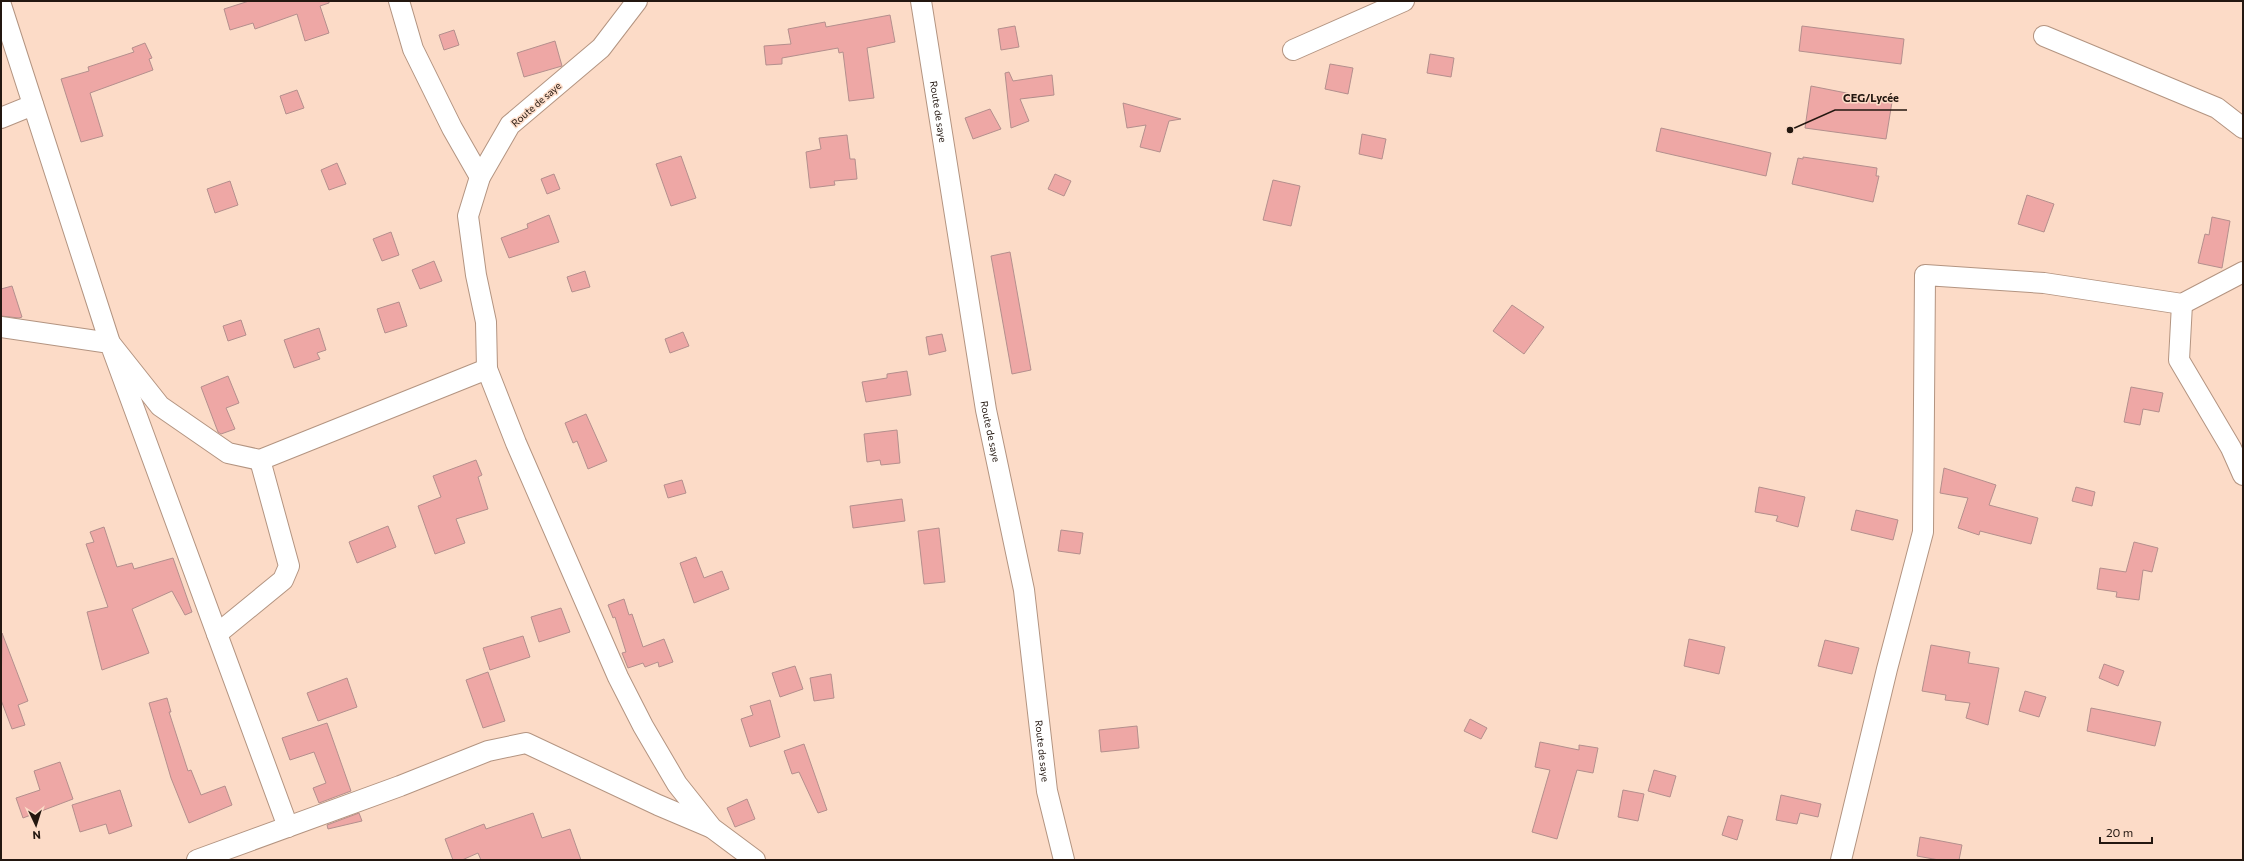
<svg xmlns="http://www.w3.org/2000/svg" width="2244" height="861" font-family="Commissioner,sans-serif">
  <style>
    .building { fill: #eea7a5; stroke: #b48f8d }
    .lines { fill: none; stroke-linecap: round; stroke-linejoin: round }
    .minor-casing { stroke: #b39481; stroke-width: 22 }
    .minor { stroke: #fff; stroke-width: 20 }
    .labels { text-anchor: middle; stroke-width: 3; stroke-linejoin: round; paint-order: stroke }
    .street-label { font-size: 10px; fill: #231710; stroke: #fcdbc7 }
    .leader { fill: none; stroke: #231710; stroke-width: 1.5 }
    .callout-dot { fill: #231710; stroke: #fcdbc7; stroke-width: 1.5 }
    .callout-label { font-size: 11px; text-anchor: middle; font-weight: bold; fill: #231710; stroke: #fcdbc7; stroke-width: 3; stroke-linejoin: round; paint-order: stroke }
  </style>
  <rect width="100%" height="100%" fill="#fcdbc7"/>
  <path class="building" d="M249,1H329V3L320,6L329,33L305,41L297,14L255,29L253,23L230,30L224,9Z
    M890,15L895,42L867,48L874,98L849,101L843,52L839,53L838,48L782,58V64L766,65L764,46L791,44L788,29L825,22L826,27Z
    M1015,26L1019,47L1001,50L998,29Z
    M1802,26L1904,39L1901,64L1799,51Z
    M454,30L459,45L444,50L439,35Z
    M555,41L562,66L524,77L517,53Z
    M145,43L152,58L149,59L153,70L90,93L103,136L81,142L61,79L89,71L88,67L134,52L132,48Z
    M1430,54L1454,58L1451,77L1427,73Z
    M1330,64L1353,68L1348,94L1325,89Z
    M1009,72L1013,81L1052,75L1054,95L1020,99L1029,121L1011,128L1005,73Z
    M1811,86L1892,102L1886,139L1805,128Z
    M297,90L304,108L286,114L280,96Z
    M1123,103L1181,119L1169,121L1160,152L1140,147L1146,125L1127,128Z
    M990,109L1001,129L973,139L965,118Z
    M1661,128L1771,153L1766,176L1656,151Z
    M1362,134L1386,139L1382,159L1359,154Z
    M847,135L850,159H855L857,179L834,181L835,185L810,188L806,152L821,149L819,138Z
    M681,156L696,198L671,206L656,164Z
    M1803,157L1877,168L1876,176H1879L1873,202L1792,184L1798,158L1803,159Z
    M337,163L346,184L329,190L321,170Z
    M554,174L560,189L547,194L541,179Z
    M1055,174L1071,181L1064,196L1048,189Z
    M1273,180L1300,186L1291,226L1263,220Z
    M230,181L238,205L215,213L207,189Z
    M2027,195L2054,204L2044,232L2018,224Z
    M549,215L559,242L509,258L501,238L528,228L527,224Z
    M2212,217L2230,221L2222,268L2198,263L2205,234L2209,235Z
    M391,232L399,255L382,261L373,239Z
    M1010,252L1031,370L1012,374L991,256Z
    M434,261L442,281L420,289L412,270Z
    M585,271L590,287L572,292L567,277Z
    M12,286L22,317L19,318L1,316V289Z
    M399,302L407,326L385,333L377,309Z
    M1512,305L1544,327L1524,354L1493,331Z
    M241,320L246,335L228,341L223,326Z
    M319,328L326,350L317,353L320,359L294,368L284,340Z
    M683,332L689,346L670,353L665,339Z
    M942,334L946,351L929,355L926,337Z
    M907,371L911,395L866,402L862,382L887,378V374Z
    M228,376L239,403L226,408L235,429L221,434L218,432L201,387Z
    M2131,387L2163,393L2159,412L2143,409L2140,425L2124,422Z
    M586,414L607,461L588,469L577,441L573,443L565,423Z
    M897,430L900,463L881,465L880,460L867,462L864,434Z
    M476,460L482,475L478,477L488,509L456,519L465,543L435,554L418,506L441,497L433,476Z
    M1944,468L1996,485L1989,505L2038,518L2031,544L1980,531L1979,535L1958,528L1968,498L1940,493Z
    M682,480L686,493L668,498L664,485Z
    M1759,487L1805,497L1798,527L1776,521L1778,516L1755,512Z
    M2076,487L2095,492L2092,506L2072,501Z
    M902,499L905,521L853,528L850,506Z
    M1856,510L1898,520L1893,540L1851,530Z
    M388,526L396,547L357,563L349,542Z
    M104,527L117,567L132,563L134,569L173,558L192,612L185,615L172,591L132,609L149,653L102,670L87,612L108,607L86,544L94,542L90,532Z
    M939,528L945,582L924,584L918,531Z
    M1061,530L1083,533L1080,554L1058,551Z
    M2134,542L2158,548L2152,572L2143,570L2139,600L2116,597L2117,592L2097,589L2100,568L2126,572Z
    M696,557L704,578L722,571L729,589L694,603L680,563Z
    M624,599L629,615L632,614L643,647L664,639L673,662L659,667L658,662L645,667L643,663L628,668L622,653L626,652L615,617L613,618L608,605Z
    M561,608L570,632L539,642L531,617Z
    M2,633L28,701L18,705L25,725L12,729L1,700Z
    M523,636L530,657L490,670L483,648Z
    M1689,639L1725,647L1719,674L1684,666Z
    M1825,640L1859,648L1852,674L1818,666Z
    M1931,645L1970,652L1968,663L1999,668L1988,725L1966,718L1970,703L1945,700L1946,695L1922,691Z
    M2104,664L2124,671L2118,686L2099,678Z
    M795,666L803,689L780,697L772,673Z
    M488,672L505,721L483,728L466,680Z
    M831,674L834,698L814,701L810,678Z
    M347,678L357,707L318,721L307,693Z
    M2025,691L2046,697L2039,717L2019,711Z
    M167,698L171,712H169L188,771L191,770L201,795L225,786L232,805L189,823L171,778L149,703Z
    M770,700L780,737L750,747L741,719L753,715L750,706Z
    M2091,708L2161,722L2155,746L2087,731Z
    M1470,719L1487,728L1481,739L1464,731Z
    M327,723L351,791L319,803L313,788L326,783L314,752L290,760L282,738Z
    M1137,726L1139,748L1101,752L1099,730Z
    M1540,742L1579,750V745L1598,748L1593,773L1577,770L1557,839L1532,832L1550,770L1535,767Z
    M804,744L827,810L818,813L799,772L792,774L784,751Z
    M60,762L73,799L23,818L16,798L40,790L34,771Z
    M1654,770L1676,776L1670,797L1648,791Z
    M120,790L132,826L109,834L106,824L80,832L72,805Z
    M1623,790L1644,794L1638,821L1618,817Z
    M1781,795L1821,804L1818,817L1800,813L1797,824L1776,820Z
    M747,799L755,819L735,827L727,808Z
    M359,813L362,821L328,829L327,825Z
    M533,813L542,838L570,829L581,860H481L478,853L462,860H453L445,839L484,824L486,829Z
    M1728,816L1743,820L1737,840L1722,835Z
    M1920,837L1962,845L1959,860H1939L1917,856Z"/>
  <g class="lines">
    <g class="minor-casing">
      <g id="minor">
        <path d="M399,1L413,49L452,128L480,177"/>
        <path d="M637,1L601,48L510,125L480,177L468,216L476,275L486,322L487,369L516,443L618,677L643,726L677,784L712,828L755,860"/>
        <path id="s1" d="M921,1L986,410L1024,590L1047,791L1064,860"/>
        <path d="M1,5L110,343L160,406L228,453L260,460L487,369"/>
        <path d="M2044,36L2217,108L2243,128"/>
        <path d="M1293,50L1404,1"/>
        <path d="M1,118L33,105"/>
        <path d="M2182,304L2179,360L2231,448L2243,475"/>
        <path d="M1,327L110,343L288,827"/>
        <path d="M217,634L283,580L289,566L260,460"/>
        <path d="M197,860L400,786L488,751L526,743L658,805L710,827"/>
        <path d="M1841,860L1887,669L1923,532L1925,275L2044,283L2182,304L2243,272"/>
      </g>
    </g>
    <use href="#minor" class="minor"/>
  </g>
  <g class="labels">
    <g class="street-label">
      <text transform="translate(536 104) rotate(-41)" y="4">Route de saye</text>
      <text dy="4" stroke="none"><textPath href="#s1" startOffset="112">Route de saye</textPath></text>
      <text dy="4" stroke="none"><textPath href="#s1" startOffset="436">Route de saye</textPath></text>
      <text dy="4" stroke="none"><textPath href="#s1" startOffset="760">Route de saye</textPath></text>
    </g>
  </g>
  <path class="leader" d="M1790 130L1835 110H1907"/>
  <circle class="callout-dot" cx="1790" cy="130" r="4"/>
  <g class="callout-label">
    <text x="1871" y="102">CEG/Lycée</text>
  </g>
  <rect width="2244" height="861" fill="none" stroke="#231710" stroke-width="4"/>
  <g transform="translate(36 825) rotate(176)" stroke="#fcdbc7" stroke-width="3" paint-order="stroke">
  <path d="M0-3L7 15L0 10L-7 15Z" fill="#231710"/>
  <text y="-6" font-size="11" font-weight="bold" text-anchor="middle" fill="#231710">N</text>
  </g>
  <path d="M2100 837v6h52v-6" fill="none" stroke="#231710" stroke-width="2"/>
  <text x="2106" y="837" font-size="12" fill="#231710" stroke="#fcdbc7" stroke-width="3" paint-order="stroke">20 m</text>
</svg>
